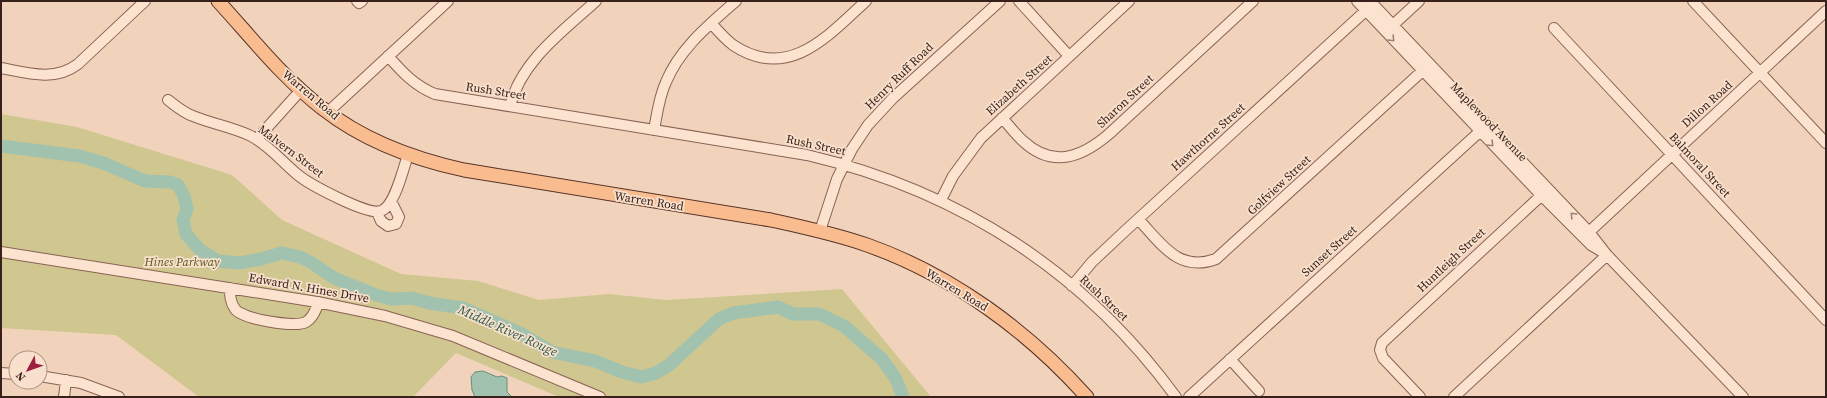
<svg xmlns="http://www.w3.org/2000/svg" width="1827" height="398" font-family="'Source Serif 4',serif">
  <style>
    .green { fill: #d0c68f }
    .water { fill: #a0c2af; stroke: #67907b }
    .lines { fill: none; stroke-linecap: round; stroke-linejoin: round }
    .river { stroke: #a0c2af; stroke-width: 13 }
    .minor-casing { stroke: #8a6254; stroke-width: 12 }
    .major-casing { stroke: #573229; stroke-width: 15 }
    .minor { stroke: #fce3d0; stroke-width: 10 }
    .major { stroke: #f9bc8f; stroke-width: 13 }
    .oneway { stroke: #9a8275 }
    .labels { text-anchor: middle; stroke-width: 3.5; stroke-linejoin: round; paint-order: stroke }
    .street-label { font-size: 12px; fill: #38211a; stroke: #f8e0cc }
    .park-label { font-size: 12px; font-style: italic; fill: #56551f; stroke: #f8e0cc }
    .water-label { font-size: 13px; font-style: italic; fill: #285949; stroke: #f8e0cc }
  </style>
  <rect width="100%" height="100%" fill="#f1d3bc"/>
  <path class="green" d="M1,114L77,127L232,175L282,220L401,274L478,281L539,300L609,294L666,300L842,289L931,397H559L456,353L413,397H199L116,335L1,328Z"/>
  <path class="water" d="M483,371L497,377L502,376L507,378V392L512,397H475L472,390L471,377L475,372Z"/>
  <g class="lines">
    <path class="river" d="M1,146L79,156L103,163L145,181L170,182L178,185L184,196L187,209L183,220L186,234L200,250L218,261L240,263L261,259L282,253L300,257L312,263L334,278L376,295L391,299L412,298L429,303L463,308L522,334L552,352L595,361L622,372L641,377L656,373L669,365L719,319L733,313L778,307L793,314H819L844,326L882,359L896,379L903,397"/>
    <g class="minor-casing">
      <path id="minor" d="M357,1L359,3L362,1
        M1019,1L1069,56
        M1357,1L1541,195L1591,245L1601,251
        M1370,1L1589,232L1607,255L1743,397
        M1693,1L1826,143
        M711,23C718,31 725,39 733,45C788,82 828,36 866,1
        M1393,25L1419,1
        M1554,28L1826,320
        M388,56C402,72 415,86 435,94L807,155C959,191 1083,270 1176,397
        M1,68C27,73 55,82 78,64L145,1
        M168,100C176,106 184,113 193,116C212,124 233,127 251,136C270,146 282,162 298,175C309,184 368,216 381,211C395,206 403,169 408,155
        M510,106C521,61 563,31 596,1
        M328,112L448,1
        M1002,118C1009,125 1015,134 1023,141C1053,169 1082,157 1109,134L1253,1
        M654,130C657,114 659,97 666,82C680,48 709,25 736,1
        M257,139L301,90
        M941,200L953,176L981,138L1129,1
        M377,212L381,221L388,226L396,224L399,217L391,201
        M1138,219C1161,243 1178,273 1216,259L1430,64
        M820,231L837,179L852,149L868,125L893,98L1000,1
        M1589,232L1826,11
        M1,252L317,302L385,316L453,336L600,397
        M1072,286L1092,262L1125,231L1373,4
        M230,288C230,295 230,302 235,309C242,319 295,328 306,322C313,318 316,309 319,302
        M1230,359L1259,391
        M1,373L16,374
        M40,376L81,383L119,397
        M64,397L66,380
        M1189,397L1487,125
        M1420,397L1383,358L1380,350L1382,343L1545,192
        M1454,397L1607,255"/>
    </g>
    <g class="major-casing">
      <path id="major" d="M218,1C251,37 283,78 322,108C364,141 413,159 464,170L771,220C803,227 836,234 867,245C952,275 1028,331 1087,397"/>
    </g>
    <use href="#minor" class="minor"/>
    <use href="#major" class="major"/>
  </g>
  <defs><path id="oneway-chevron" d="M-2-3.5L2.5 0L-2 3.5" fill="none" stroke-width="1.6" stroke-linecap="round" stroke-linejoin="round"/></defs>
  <g class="oneway">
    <use href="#oneway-chevron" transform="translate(1392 39) rotate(47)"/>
    <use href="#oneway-chevron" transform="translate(1491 144) rotate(46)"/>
    <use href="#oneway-chevron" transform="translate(1573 215) rotate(-134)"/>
  </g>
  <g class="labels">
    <g class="street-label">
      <text transform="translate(899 76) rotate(-44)" y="4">Henry Ruff Road</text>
      <text transform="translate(1019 85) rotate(-42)" y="4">Elizabeth Street</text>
      <text transform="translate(496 91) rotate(9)" y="4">Rush Street</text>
      <text transform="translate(311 95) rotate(40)" y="4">Warren Road</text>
      <text transform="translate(1125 101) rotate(-43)" y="4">Sharon Street</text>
      <text transform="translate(1707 104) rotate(-42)" y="4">Dillon Road</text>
      <text transform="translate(1489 122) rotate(46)" y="4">Maplewood Avenue</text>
      <text transform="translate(1208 137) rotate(-42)" y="4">Hawthorne Street</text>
      <text transform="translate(816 145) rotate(12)" y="4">Rush Street</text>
      <text transform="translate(291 151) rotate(37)" y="4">Malvern Street</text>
      <text transform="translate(1700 165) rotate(47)" y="4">Balmoral Street</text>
      <text transform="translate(1279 185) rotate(-43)" y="4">Golfview Street</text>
      <text transform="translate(649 201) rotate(9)" y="4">Warren Road</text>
      <text transform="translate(1329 251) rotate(-42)" y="4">Sunset Street</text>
      <text transform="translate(1451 260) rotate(-43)" y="4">Huntleigh Street</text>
      <text transform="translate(309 288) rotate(10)" y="4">Edward N. Hines Drive</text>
      <text transform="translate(957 290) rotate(31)" y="4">Warren Road</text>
      <text transform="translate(1104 298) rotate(43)" y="4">Rush Street</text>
    </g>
    <g class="park-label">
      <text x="182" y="266">Hines Parkway</text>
    </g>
    <g class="water-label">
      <text transform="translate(508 330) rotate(24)" y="5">Middle River Rouge</text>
    </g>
  </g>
  <rect width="1827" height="398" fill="none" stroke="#38211a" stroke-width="4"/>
  <g transform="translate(28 370) rotate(229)"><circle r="19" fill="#f8e0cc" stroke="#ab9485"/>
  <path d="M0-3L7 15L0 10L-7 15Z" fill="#9e1f42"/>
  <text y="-6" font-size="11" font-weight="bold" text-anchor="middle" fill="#38211a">N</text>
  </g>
</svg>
